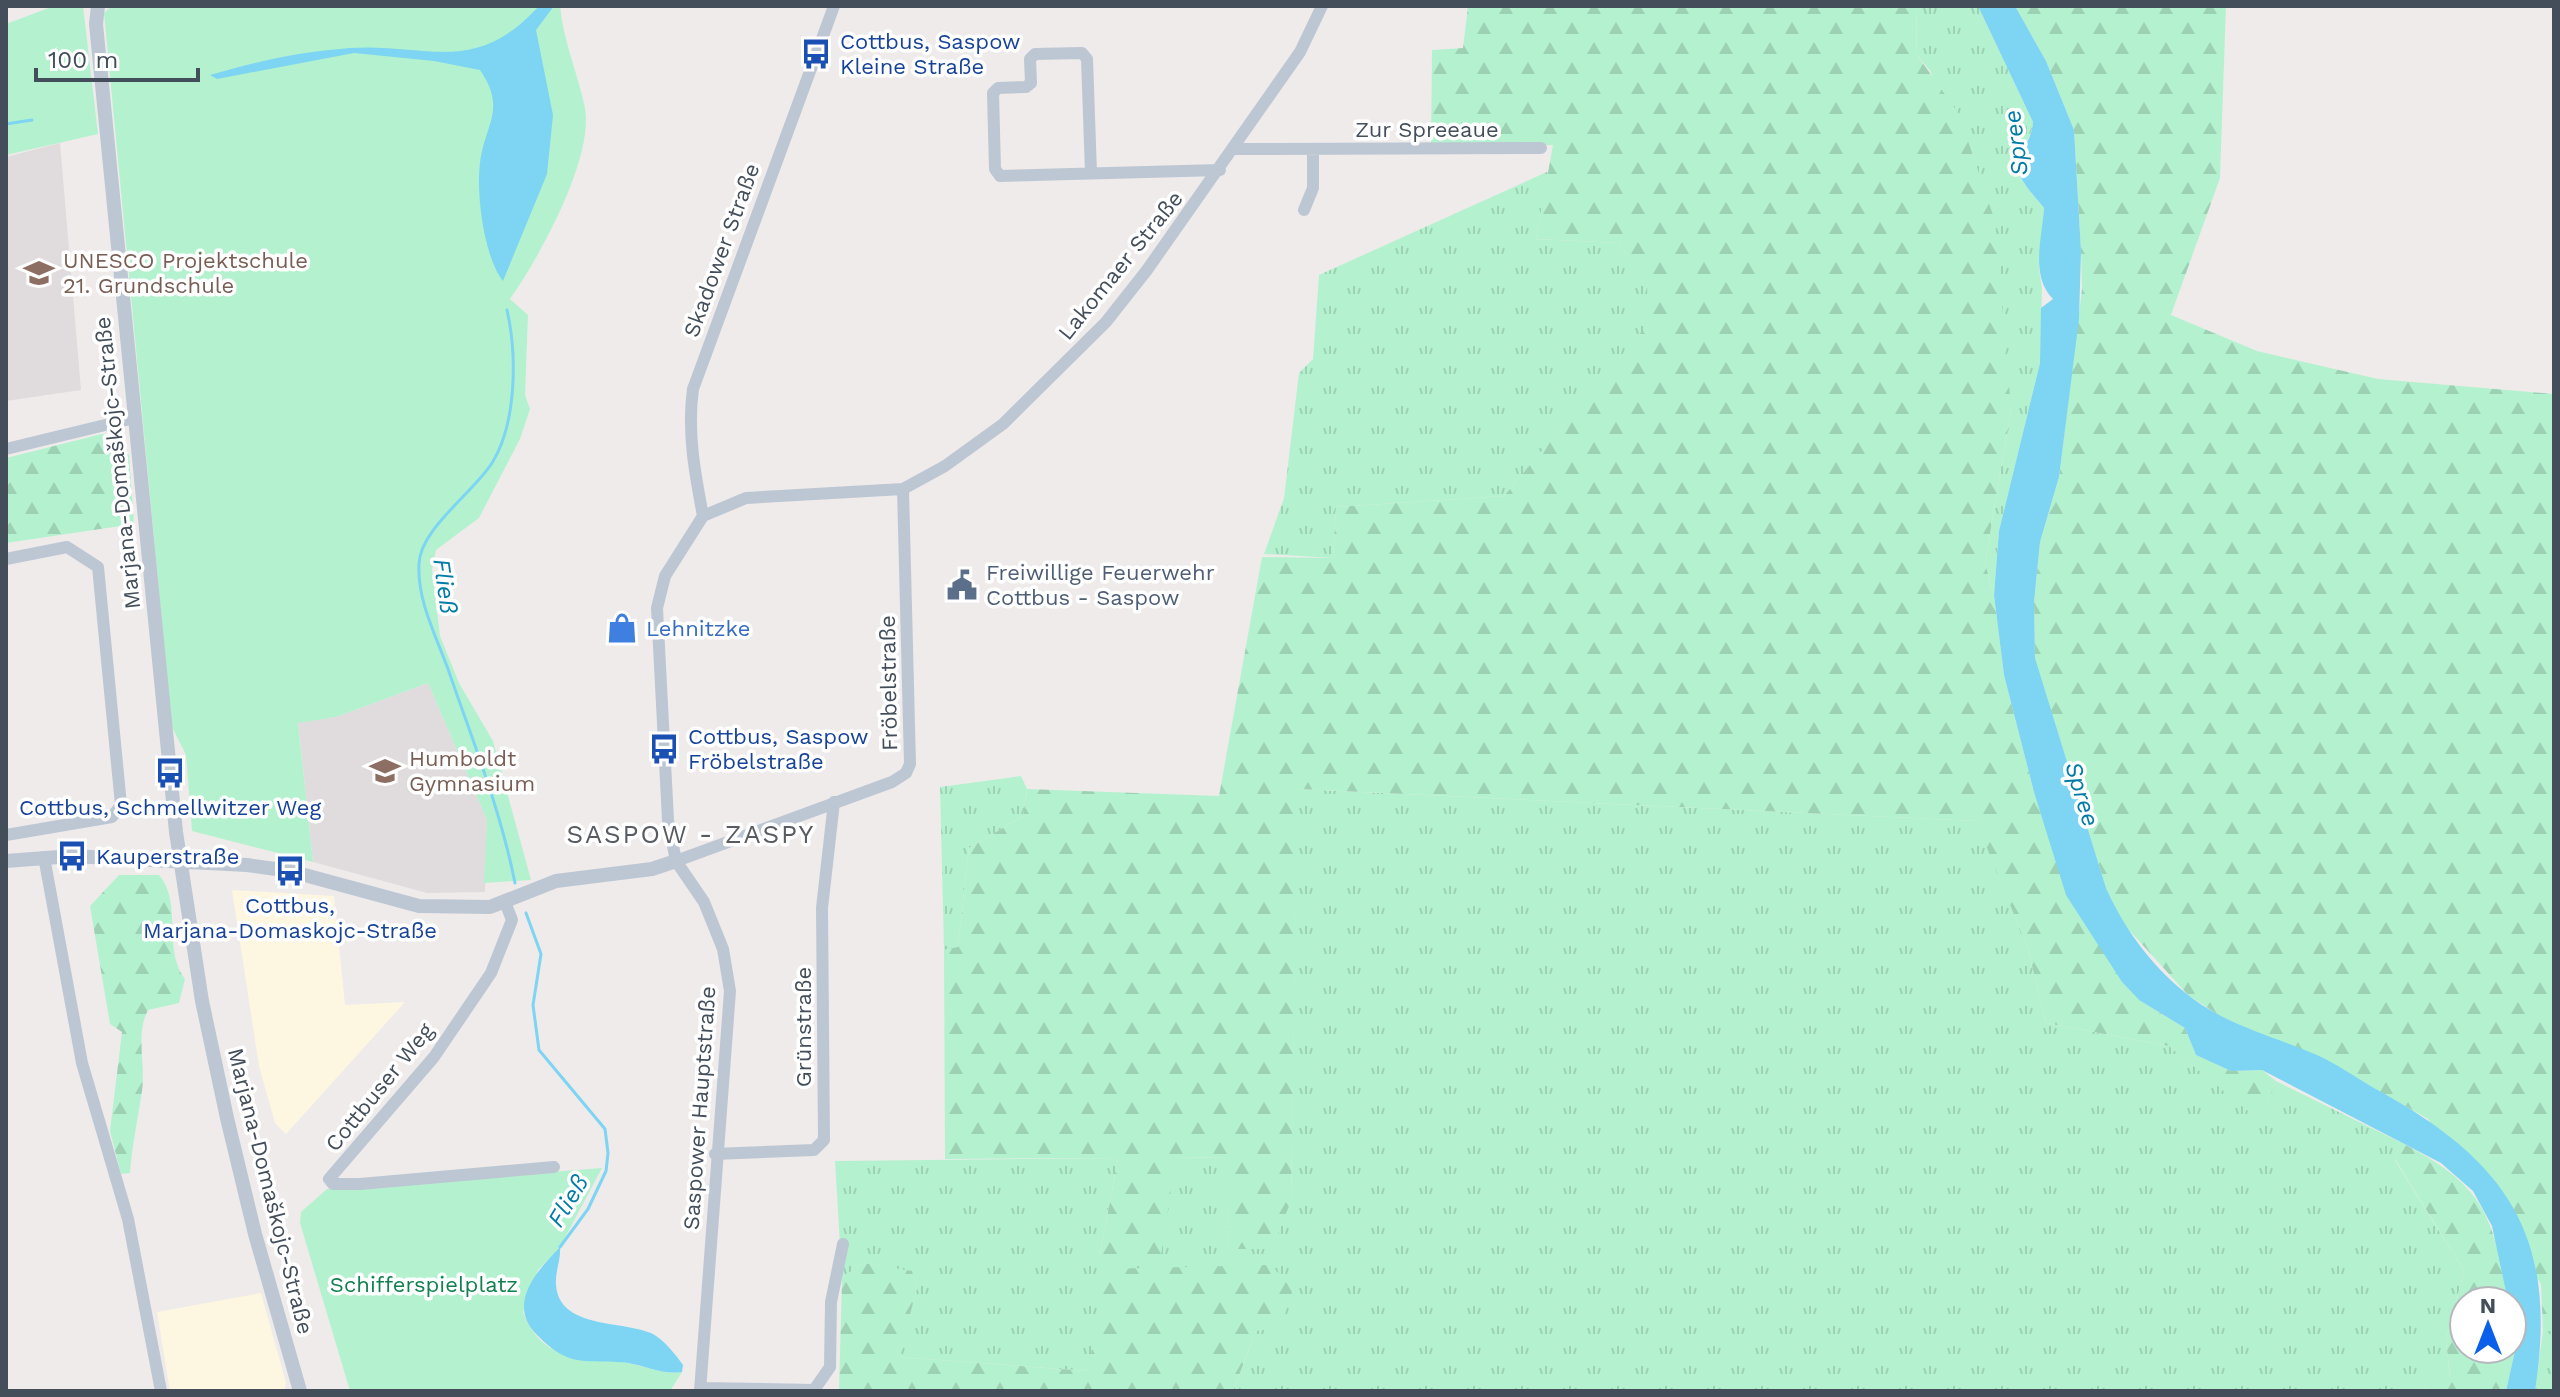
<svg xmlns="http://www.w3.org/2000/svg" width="2560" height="1397" font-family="'Work Sans',sans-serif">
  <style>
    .commercial { fill: #fdf6e1 }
    .education { fill: #e0dcdd }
    .grass { fill: url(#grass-tufts) }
    .forest { fill: url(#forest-firs) }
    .green { fill: #b4f2cf }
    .water { fill: #7dd4f3 }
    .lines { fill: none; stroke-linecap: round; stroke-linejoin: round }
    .stream { stroke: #7dd4f3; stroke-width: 3 }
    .minor { stroke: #bdc7d3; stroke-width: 12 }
    .tertiary { stroke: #bdc7d3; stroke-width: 14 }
    .labels { text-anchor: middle; stroke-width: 7; stroke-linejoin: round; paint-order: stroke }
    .transit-label { font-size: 22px; fill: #164399; stroke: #fff; text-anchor: start }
    .street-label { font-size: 22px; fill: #434e5a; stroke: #fff }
    .education-label { font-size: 22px; fill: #785e54; stroke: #fff; text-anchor: start }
    .service-label { font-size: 22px; fill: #4e5e75; stroke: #fff; text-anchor: start }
    .shop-label { font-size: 22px; fill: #366cbe; stroke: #fff; text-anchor: start }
    .park-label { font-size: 22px; fill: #0f804e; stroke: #fff }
    .water-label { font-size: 24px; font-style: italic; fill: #017ba7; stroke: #fff }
    .quarter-label { font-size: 26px; letter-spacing: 2px; fill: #585b61; stroke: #fff }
  </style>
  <defs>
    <pattern id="grass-tufts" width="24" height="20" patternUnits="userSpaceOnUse" patternTransform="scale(2)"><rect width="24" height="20" fill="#b4f2cf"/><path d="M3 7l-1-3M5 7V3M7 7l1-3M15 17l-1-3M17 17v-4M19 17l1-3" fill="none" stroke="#9cd1b4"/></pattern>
    <pattern id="forest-firs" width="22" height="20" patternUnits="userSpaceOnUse" patternTransform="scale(2)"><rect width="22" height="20" fill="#b4f2cf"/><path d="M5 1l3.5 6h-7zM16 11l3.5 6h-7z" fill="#9cd1b4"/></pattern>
  </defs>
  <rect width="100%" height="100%" fill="#efebeb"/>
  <path class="commercial" d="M232,890L334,896L345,1005L405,1002L286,1134L275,1123L259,1066Z
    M261,1293L286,1383L284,1391H170L157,1312Z"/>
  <path class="education" d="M60,143L81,390L6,401V157Z
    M428,683L487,820L485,892L427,893L313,862L298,722L336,717Z"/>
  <path class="grass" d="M1916,6H1978L2033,122C2032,137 2023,144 2018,157C2012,176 2034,194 2044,208L2039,268L2042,289L2040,363L1999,531L1994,595L1985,563L2011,409L1931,72L1917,55Z
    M1549,171L1536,239L1618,243L1648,279L1649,324L1504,496L1336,507L1333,558L1264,554L1284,498L1299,373L1313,359L1319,275Z
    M1021,776L1027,789L1023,816L969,848L958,948L944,950L940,787Z
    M1297,789L1977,821L2028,949L2046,1023L2169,1046L2259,1119L2276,1081L2400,1142L2395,1160L2464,1271L2446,1341L2450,1376L2426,1385L2424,1391H1233L1256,1331L1294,1286L1088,1371L898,1357L917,1288L912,1272L863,1263L842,1278L835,1161L1118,1158L1100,1256L1176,1158L1227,1157L1228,1249L1291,1201Z
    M2543,1331H2554V1391H2535Z"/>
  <path class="forest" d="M1468,6H1916L1917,55L1959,114L1995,221L2011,409L1985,563L1994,595L2004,675L2034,792L2050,837L2122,982L2139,1000L2185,1028L2196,1055L2231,1071L2262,1070L2276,1081L2259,1120L2169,1046L2046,1023L2028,949L1976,821L1298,789L1291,1201L1272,1249H1228L1226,1157L1176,1158L1161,1255L1100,1256L1118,1158L945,1159L944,950L958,947L969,848L1023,816L1027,789L1219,796L1262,557L1333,558L1336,507L1504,496L1648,324L1647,279L1618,243L1536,239L1553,145L1431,146L1432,50L1463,48Z
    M2015,6H2226L2220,178L2171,315L2257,351L2378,379L2554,394V1331H2543L2541,1284L2428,1119L2349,1074L2220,1016L2188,995L2120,920L2106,888L2035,659L2034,602L2040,542L2059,477L2082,289L2081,251L2074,130L2046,61Z
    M102,434L117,437L129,455L134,524L6,543V458Z
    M119,875H159C183,902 162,949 185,979L179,1003L148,1010C135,1035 146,1064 142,1091C138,1119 132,1145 130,1173L121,1174L110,1131L122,1032L110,1024L90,906Z
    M2400,1142C2482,1184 2493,1212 2508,1301H2464V1349H2512V1326L2515,1351L2506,1391H2424L2426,1385L2450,1375L2446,1341L2464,1271L2395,1159Z
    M863,1263L912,1271L917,1288L899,1357L1088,1371L1106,1269L1269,1265L1294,1286L1280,1328L1256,1331L1233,1391H839L842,1278Z"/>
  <path class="green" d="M54,6H83L98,134L6,155V24Z
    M112,6H560C563,40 578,74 585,108C594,159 539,258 510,299L528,315L525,395L530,409L520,439L479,518L436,550L432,570L440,636L459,683L493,741L531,880L484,883L487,820L428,683L336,717L298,723L313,862L192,831L186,755L172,727L104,13Z
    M602,1168L560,1247L538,1270L523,1312C543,1364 582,1356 627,1363C647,1366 662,1375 682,1372L670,1391H350L300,1223L301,1212L327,1189Z"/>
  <path class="water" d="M539,6H554L536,30L553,115L547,174L503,281C484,257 476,195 480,163C485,123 507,110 480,70L434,61L354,53L217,79L210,75C258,61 299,52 350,48C429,43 474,77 539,6Z
    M1978,6H2015L2046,61L2074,130L2081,251L2079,319L2059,477L2040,542L2034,602L2035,658L2106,888C2129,940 2170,990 2221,1016C2252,1032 2285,1041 2317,1055C2337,1064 2355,1077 2374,1088C2508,1161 2559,1236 2535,1391H2506L2515,1351L2512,1301H2508L2492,1226L2473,1191L2441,1163L2262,1070L2231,1071L2196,1055L2185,1028L2139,1000L2122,982L2066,895L2034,792L2004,675L1994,595L1999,531L2040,363L2041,308L2053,299C2030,276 2042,239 2044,208C2032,192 2009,173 2021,152C2028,141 2032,134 2033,122Z
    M560,1247C561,1260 555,1272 556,1284C558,1330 625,1320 653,1334C664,1340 676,1355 683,1365L682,1372C662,1375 647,1366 628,1363C609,1360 584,1364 567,1357C555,1352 546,1344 537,1335C506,1304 537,1271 560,1247Z"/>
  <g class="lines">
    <path class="stream" d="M6,124L32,120
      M507,310C517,354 517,423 492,463C473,493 420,529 419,564C417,600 436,636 448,669C473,742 500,808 515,883
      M526,913L541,954L533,1005L539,1050L605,1129L608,1153L606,1171L588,1209L560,1247"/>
    <path class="minor" d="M1234,149L1541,148
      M1091,173L1087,59L1082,53L1035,54L1030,59L1031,83L1026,87L998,88L993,93L995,169L1000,176L1220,170
      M1304,210L1313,188V150
      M6,449L134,418
      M703,516L746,498L903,489L945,466L1003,424L1106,322L1147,270L1300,52L1322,6
      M703,516C695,474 687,432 693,389L834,6
      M6,559L67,547L98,567L121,805L112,817L6,835
      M44,857L82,1063L128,1219L161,1391
      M676,861L892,782L906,773L910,764L903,489
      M505,902L512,920L491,973L434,1057L329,1179L333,1184H360L554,1167
      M715,1154L814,1150L824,1140L822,908L834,802
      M700,1388L814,1390L830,1367L831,1302L843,1244
      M700,1391L730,991L723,949L704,902L676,861L668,820L657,608L665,576L703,516"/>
    <path class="tertiary" d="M98,6L96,24L176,832L202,1001L227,1118L255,1234L300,1391
      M6,861L72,856L247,865L290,871L419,906L490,907L556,881L652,869L676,861"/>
  </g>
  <defs>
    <g id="bus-bare" transform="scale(2.4)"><path d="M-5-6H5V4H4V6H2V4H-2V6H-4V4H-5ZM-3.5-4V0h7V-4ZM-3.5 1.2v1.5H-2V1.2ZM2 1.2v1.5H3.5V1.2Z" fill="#1a4fb4" stroke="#fff" stroke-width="2.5" paint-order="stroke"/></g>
    <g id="school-bare" transform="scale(2.4)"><path d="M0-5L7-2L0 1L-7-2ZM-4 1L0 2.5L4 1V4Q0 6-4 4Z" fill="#8d6e63" stroke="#fff" stroke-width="2.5" paint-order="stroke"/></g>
    <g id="civic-bare" transform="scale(2.4)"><path d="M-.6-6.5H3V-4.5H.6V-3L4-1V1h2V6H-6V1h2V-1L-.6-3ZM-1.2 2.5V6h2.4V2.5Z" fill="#5c6f8a" stroke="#fff" stroke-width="2.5" paint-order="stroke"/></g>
    <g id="shop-bare" transform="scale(2.4)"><path d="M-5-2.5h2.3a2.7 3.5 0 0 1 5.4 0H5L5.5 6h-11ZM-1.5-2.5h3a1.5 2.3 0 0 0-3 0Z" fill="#3f7fe0" stroke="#fff" stroke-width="2.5" paint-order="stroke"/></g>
  </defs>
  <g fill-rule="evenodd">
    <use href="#bus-bare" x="816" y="54"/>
    <use href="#school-bare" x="39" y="273"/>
    <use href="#civic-bare" x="962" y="585"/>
    <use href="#shop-bare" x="622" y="628"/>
    <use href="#bus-bare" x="664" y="749"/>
    <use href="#school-bare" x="385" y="771"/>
    <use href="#bus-bare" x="170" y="773"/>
    <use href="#bus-bare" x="72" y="856"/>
    <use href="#bus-bare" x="290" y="871"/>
  </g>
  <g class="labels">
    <g class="transit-label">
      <text x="840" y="49">Cottbus, Saspow<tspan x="840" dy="25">Kleine Straße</tspan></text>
      <text x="688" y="744">Cottbus, Saspow<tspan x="688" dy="25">Fröbelstraße</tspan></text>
      <text x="170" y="815" text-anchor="middle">Cottbus, Schmellwitzer Weg</text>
      <text x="96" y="864">Kauperstraße</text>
      <text x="290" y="913" text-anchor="middle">Cottbus,<tspan x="290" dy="25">Marjana-Domaskojc-Straße</tspan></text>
    </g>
    <g class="street-label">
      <text x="1427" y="137">Zur Spreeaue</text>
      <text transform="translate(721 250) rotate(-70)" y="8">Skadower Straße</text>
      <text transform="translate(1120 265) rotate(-51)" y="8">Lakomaer Straße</text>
      <text transform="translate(117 463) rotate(-96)" y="8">Marjana-Domaškojc-Straße</text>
      <text transform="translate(888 683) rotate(-91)" y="8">Fröbelstraße</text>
      <text transform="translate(803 1027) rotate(-90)" y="8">Grünstraße</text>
      <text transform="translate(379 1087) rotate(-51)" y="8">Cottbuser Weg</text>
      <text transform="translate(699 1108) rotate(-86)" y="8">Saspower Hauptstraße</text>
      <text transform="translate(271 1191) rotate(76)" y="8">Marjana-Domaškojc-Straße</text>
    </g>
    <g class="education-label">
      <text x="63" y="268">UNESCO Projektschule<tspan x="63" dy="25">21. Grundschule</tspan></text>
      <text x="409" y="766">Humboldt<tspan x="409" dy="25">Gymnasium</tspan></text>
    </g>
    <g class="service-label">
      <text x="986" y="580">Freiwillige Feuerwehr<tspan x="986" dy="25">Cottbus - Saspow</tspan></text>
    </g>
    <g class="shop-label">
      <text x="646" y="636">Lehnitzke</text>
    </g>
    <g class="park-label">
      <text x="424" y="1292">Schifferspielplatz</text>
    </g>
    <g class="water-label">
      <text transform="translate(2016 143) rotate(-97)" y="8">Spree</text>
      <text transform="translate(445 586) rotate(82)" y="8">Fließ</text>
      <text transform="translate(2082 794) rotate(73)" y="8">Spree</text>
      <text transform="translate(568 1201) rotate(-59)" y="8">Fließ</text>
    </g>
    <g class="quarter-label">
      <text x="691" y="843">SASPOW - ZASPY</text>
    </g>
  </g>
  <rect width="2560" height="1397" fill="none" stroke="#434e5a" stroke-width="16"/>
  <g transform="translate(2488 1325)"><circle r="38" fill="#ffffff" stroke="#b4b8bd" stroke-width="2"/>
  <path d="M0-6L14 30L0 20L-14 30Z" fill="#0a60ea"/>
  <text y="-12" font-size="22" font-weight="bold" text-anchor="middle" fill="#434e5a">N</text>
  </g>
  <path d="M36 68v12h162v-12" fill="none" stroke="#434e5a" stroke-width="4"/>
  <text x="48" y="68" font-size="24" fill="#434e5a" stroke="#ffffff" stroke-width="6" paint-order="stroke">100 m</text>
</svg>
